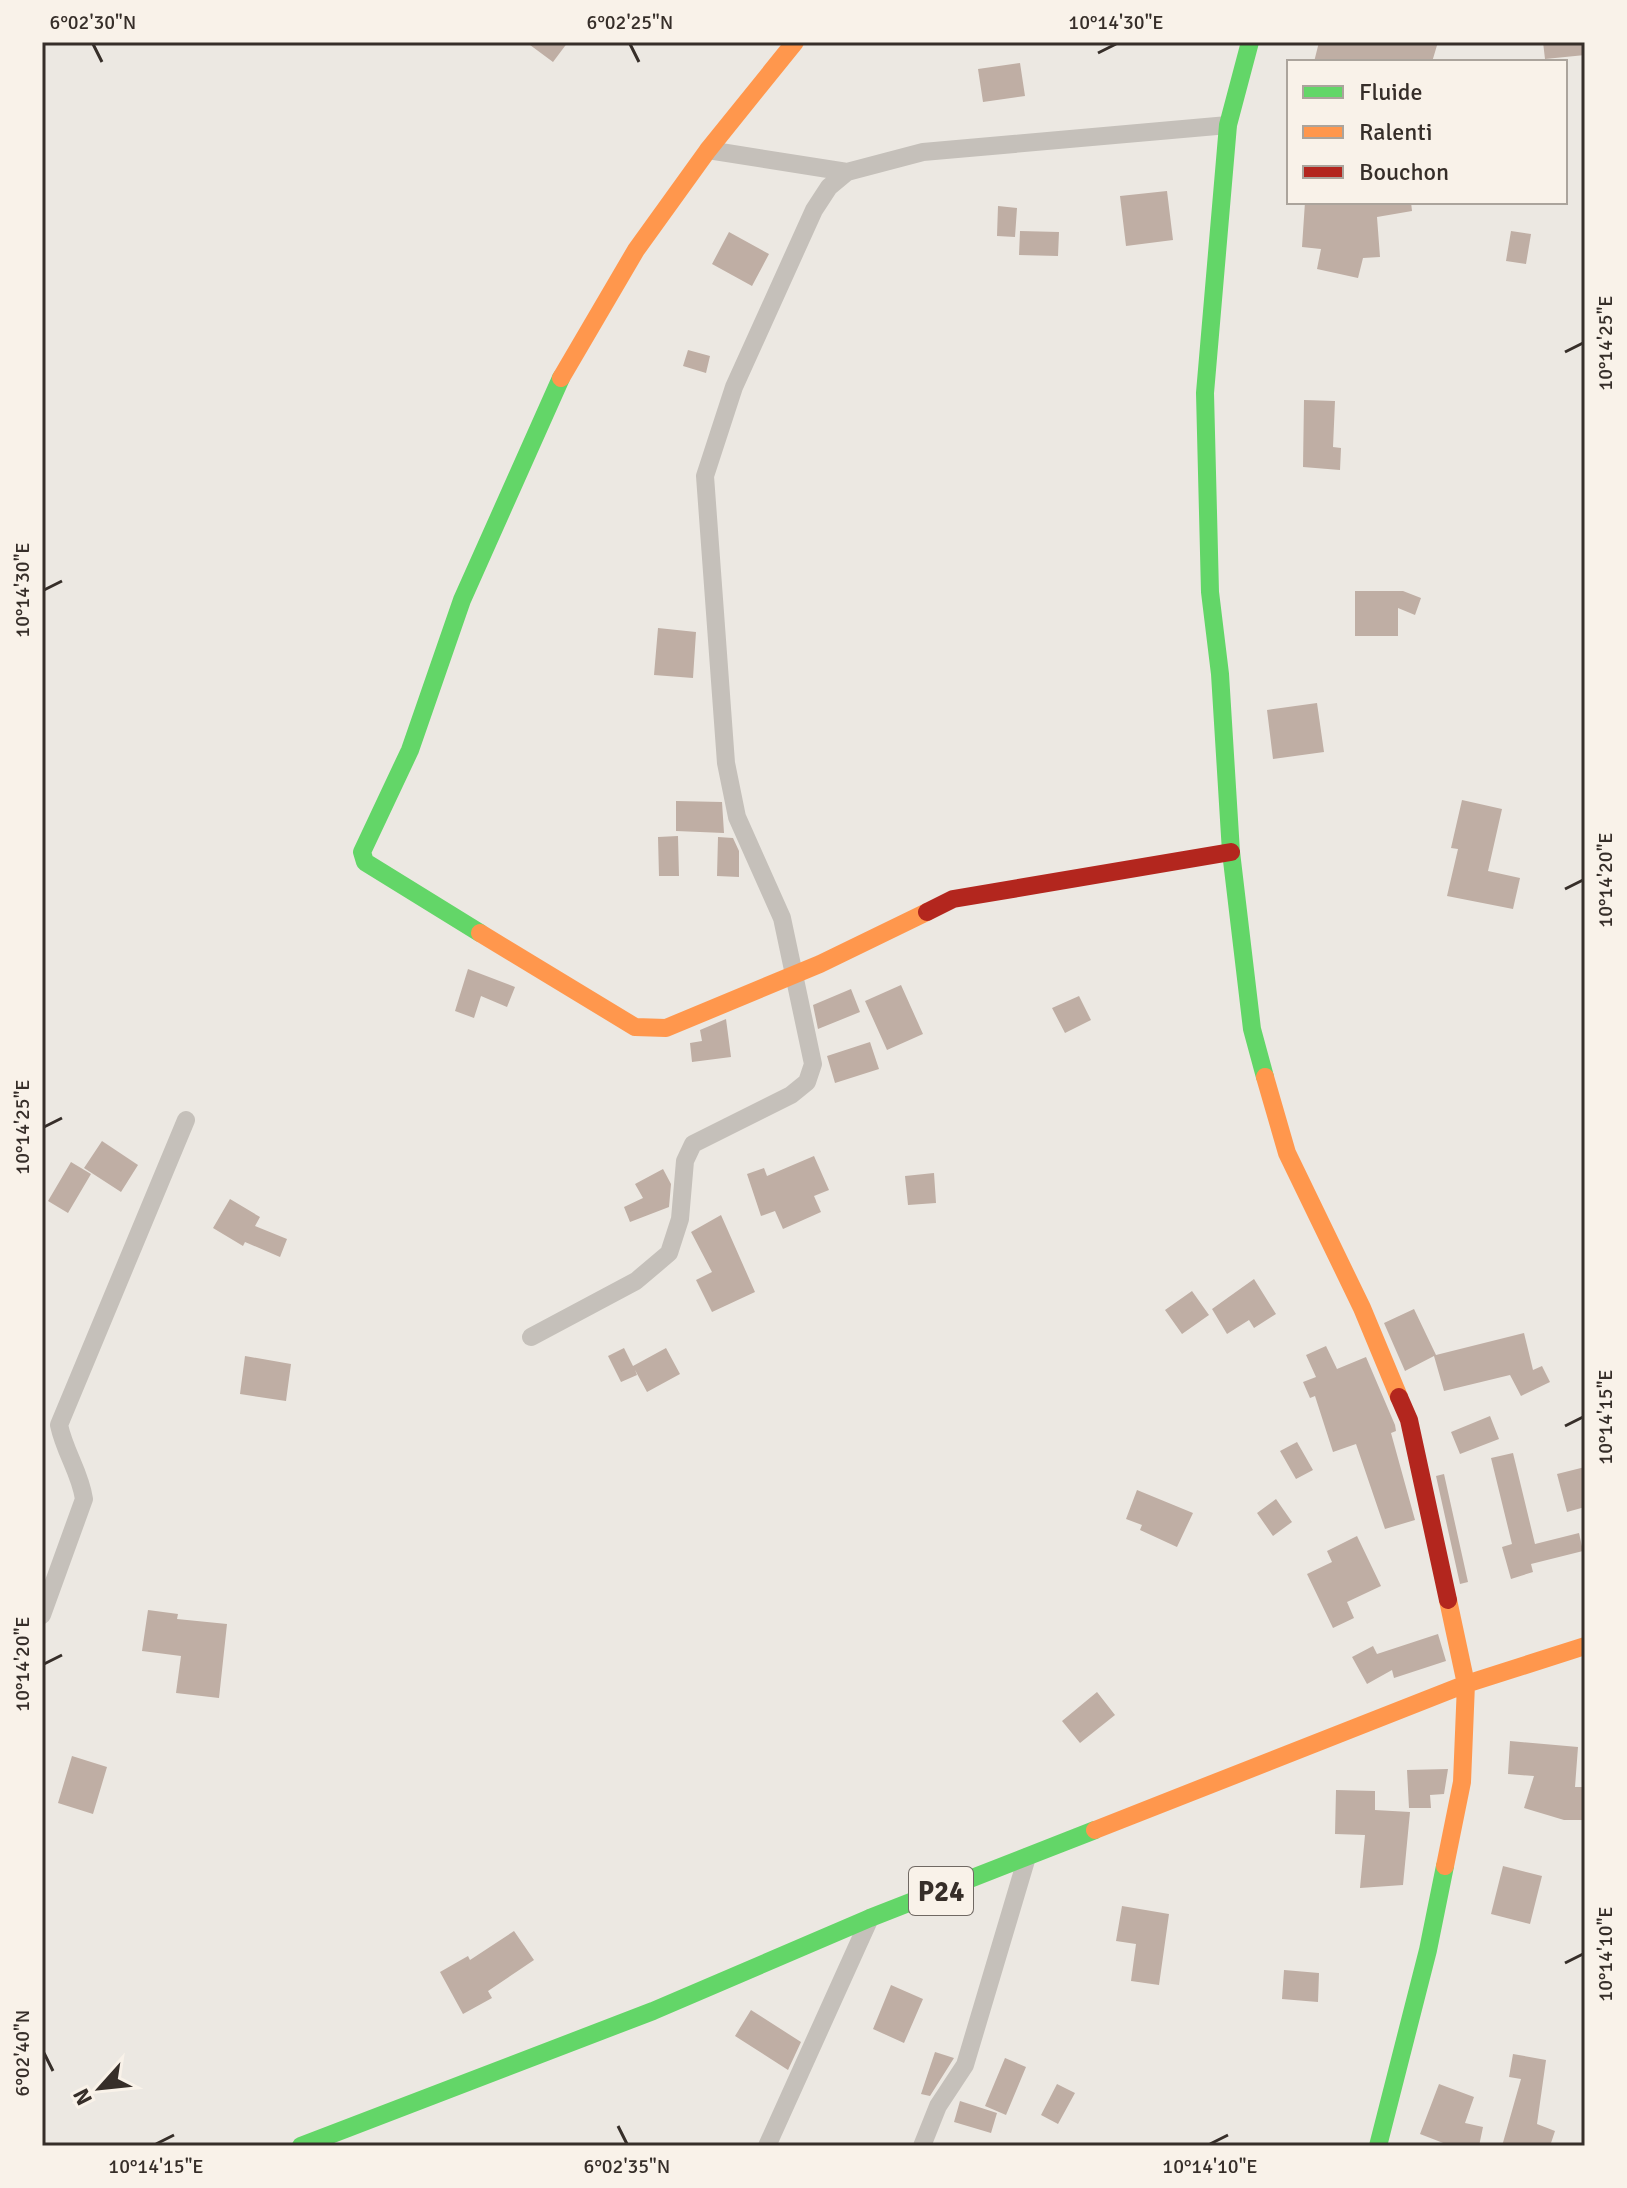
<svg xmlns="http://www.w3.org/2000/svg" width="1627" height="2188" font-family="Signika,sans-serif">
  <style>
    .building { fill: #bfaea4 }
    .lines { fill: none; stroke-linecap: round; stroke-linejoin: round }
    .street { stroke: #c5c0ba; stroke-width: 18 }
    .fast { stroke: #63d668; stroke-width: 18 }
    .slow { stroke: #ff974d; stroke-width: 18 }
    .jam { stroke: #b3261e; stroke-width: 18 }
    .ticks { fill: none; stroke: #362e29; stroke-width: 3 }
    .labels { text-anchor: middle; stroke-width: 6; stroke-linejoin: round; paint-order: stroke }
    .shield { fill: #f9f2e9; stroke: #706963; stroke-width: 2 }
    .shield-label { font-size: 28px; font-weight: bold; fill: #362e29 }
    .neatline { fill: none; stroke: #362e29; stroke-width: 3 }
    .ticks-label { font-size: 20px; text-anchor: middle; fill: #362e29 }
  </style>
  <rect width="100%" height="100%" fill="#ece8e2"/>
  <path class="building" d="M526,42H568L553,62Z
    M1319,42H1438L1432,62H1314Z
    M1543,42H1585V55L1545,59Z
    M1020,63L1025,96L983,102L978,69Z
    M1167,191L1173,240L1126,246L1120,196Z
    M1305,202H1411L1412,211L1377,217L1380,257L1363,258L1358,278L1317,269L1321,249L1302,247Z
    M998,206L1017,208L1015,237L997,236Z
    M1020,231L1059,232L1058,256L1019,255Z
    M1511,231L1531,234L1526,264L1506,261Z
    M729,232L769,254L752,286L712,264Z
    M688,350L710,356L706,373L683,366Z
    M1304,400L1335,401L1333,447L1341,448L1340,470L1303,467Z
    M1355,591H1403L1421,598L1415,615L1398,608V636H1355Z
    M658,628L696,632L693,678L654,675Z
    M1317,703L1324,752L1273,759L1267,710Z
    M1462,800L1502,809L1488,871L1520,878L1513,909L1447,896L1458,849L1451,848Z
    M676,801L722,802L724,833L676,831Z
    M678,836L679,876H659L658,837Z
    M718,837L733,838L739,851V877L717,876Z
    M468,969L515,987L507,1007L481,996L474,1018L455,1011Z
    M901,985L923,1034L887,1050L865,1001Z
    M851,989L860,1012L818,1029L813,1005Z
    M1079,996L1091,1020L1065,1033L1052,1008Z
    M726,1019L731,1057L692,1062L690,1043L702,1041L700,1030Z
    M870,1042L879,1069L835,1083L827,1056Z
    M102,1141L138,1165L121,1192L84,1168Z
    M814,1156L829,1190L814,1196L821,1212L783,1229L775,1211L761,1216L747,1174L764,1168L767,1176Z
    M71,1162L91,1174L68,1213L48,1201Z
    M663,1169L671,1184L669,1207L630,1222L624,1207L643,1198L635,1184Z
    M934,1173L936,1203L908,1205L905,1176Z
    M230,1199L260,1217L255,1226L287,1239L280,1257L245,1242L243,1246L213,1228Z
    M721,1215L755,1292L712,1312L696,1280L712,1272L691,1232Z
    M1254,1279L1276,1314L1254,1328L1249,1320L1227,1334L1212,1309Z
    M1192,1291L1209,1315L1182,1334L1165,1310Z
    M1414,1309L1436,1355L1524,1333L1533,1370L1542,1366L1550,1382L1521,1396L1510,1375L1444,1391L1434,1356L1405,1371L1384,1323Z
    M1326,1346L1337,1369L1366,1357L1395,1425L1396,1431L1391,1433L1415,1520L1385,1529L1356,1444L1333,1452L1315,1396L1310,1398L1303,1382L1316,1377L1306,1355Z
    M624,1348L633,1366L666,1348L680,1374L647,1392L635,1370L637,1375L621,1382L608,1356Z
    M245,1356L291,1364L286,1401L240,1394Z
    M1490,1416L1499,1439L1460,1454L1451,1432Z
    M1297,1442L1313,1470L1296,1479L1280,1451Z
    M1513,1453L1535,1544L1579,1533L1583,1551L1531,1564L1533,1572L1511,1579L1502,1547L1512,1544L1491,1458Z
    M1585,1467V1507L1567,1512L1557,1474Z
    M1444,1474L1468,1582L1460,1584L1436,1476Z
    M1137,1490L1193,1513L1177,1547L1140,1530L1142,1525L1126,1519Z
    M1276,1499L1292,1522L1273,1536L1257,1513Z
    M1357,1536L1381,1586L1347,1602L1354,1618L1333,1628L1307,1574L1332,1562L1327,1551Z
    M148,1610L178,1614L177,1619L227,1624L219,1698L176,1693L181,1656L142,1651Z
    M1438,1634L1446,1661L1394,1678L1392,1670L1367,1684L1352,1657L1373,1646L1377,1654Z
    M1097,1692L1115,1715L1080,1743L1062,1721Z
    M1510,1741L1578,1747L1575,1787H1585V1820H1564L1524,1808L1534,1776L1508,1774Z
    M72,1756L107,1767L93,1814L58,1803Z
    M1448,1769L1444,1794L1430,1795L1431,1808H1409L1407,1770Z
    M1336,1790L1375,1791V1810L1410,1812L1403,1885L1360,1888L1365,1835L1335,1834Z
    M1503,1866L1542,1876L1530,1924L1491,1914Z
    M1122,1906L1169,1914L1159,1985L1131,1981L1136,1944L1116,1941Z
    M514,1931L534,1960L488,1991L492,1998L463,2014L440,1972L468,1956L470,1960Z
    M1284,1970L1319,1973L1318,2002L1282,1999Z
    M891,1985L923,1999L904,2043L873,2029Z
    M751,2010L801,2042L788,2070L735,2036Z
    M935,2052L954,2058L930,2096L921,2094Z
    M1513,2054L1546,2060L1537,2124L1555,2131L1550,2146H1502L1521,2079L1509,2077Z
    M1005,2058L1026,2067L1006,2115L985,2106Z
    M1057,2084L1075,2093L1058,2124L1041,2115Z
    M1439,2084L1474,2097L1465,2123L1483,2127L1479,2146L1457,2143L1451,2146L1420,2134Z
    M960,2101L997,2113L991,2133L954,2122Z"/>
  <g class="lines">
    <path class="street" d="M708,150L847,172
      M531,1337L636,1281L669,1253L680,1219L685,1161L693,1144L791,1095L807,1082L813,1064L782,918L737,817L726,763L705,476L734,387L814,210L829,187L847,172L923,152L1228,125
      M42,1615L84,1499C80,1472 65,1453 59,1425L186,1120
      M767,2146L870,1918
      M922,2146L938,2106L965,2065L1027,1857"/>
    <path class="fast" d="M1250,42L1228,125L1205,393L1210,592L1220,674L1231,852L1252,1029L1265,1077
      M480,933L365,862L362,852L410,750L462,600L561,378
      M301,2146L653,2011L870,1918L1095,1830
      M1378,2146L1428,1950L1445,1866"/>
    <path class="slow" d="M561,378L636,250L708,150L795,42
      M480,933L635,1027L666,1028L820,964L927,912
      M1265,1077L1287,1153L1362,1308L1399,1397
      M1095,1830L1466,1684L1585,1646
      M1445,1866L1462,1782L1466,1684L1448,1600"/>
    <path class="jam" d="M927,912L953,899L1231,852
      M1399,1397L1409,1420L1448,1600"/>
  </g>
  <path class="ticks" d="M93,44L102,62M630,44L639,62M1098,53L1116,44M1565,352L1583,343M44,590L62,581M1565,889L1583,880M44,1127L62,1118M1565,1426L1583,1417M44,1664L62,1655M1565,1963L1583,1954M44,2053L53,2071M618,2126L627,2144M156,2144L174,2135M1210,2144L1228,2135"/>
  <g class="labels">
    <rect class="shield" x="909" y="1867" width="64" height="48" rx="6"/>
    <g class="shield-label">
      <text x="941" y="1901">P24</text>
    </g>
  </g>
  <rect width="1627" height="2188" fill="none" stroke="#f9f2e9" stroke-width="88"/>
  <rect x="1287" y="60" width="280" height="144" fill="#f9f2e9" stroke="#aba49c" stroke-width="2"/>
  <rect x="1303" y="86" width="40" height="12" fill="#63d668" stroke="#aba49c" stroke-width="2"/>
  <text x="1359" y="100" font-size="24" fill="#362e29">Fluide</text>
  <rect x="1303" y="126" width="40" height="12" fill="#ff974d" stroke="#aba49c" stroke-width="2"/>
  <text x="1359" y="140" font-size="24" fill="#362e29">Ralenti</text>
  <rect x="1303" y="166" width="40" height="12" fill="#b3261e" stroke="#aba49c" stroke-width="2"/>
  <text x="1359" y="180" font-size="24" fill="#362e29">Bouchon</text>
  <g transform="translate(100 2088) rotate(243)" stroke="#f9f2e9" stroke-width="6" paint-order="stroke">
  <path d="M0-6L14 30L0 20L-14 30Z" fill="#362e29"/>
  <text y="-12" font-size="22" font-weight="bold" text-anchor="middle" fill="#362e29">N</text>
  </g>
  <rect x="44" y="44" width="1539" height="2100" class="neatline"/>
  <g class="ticks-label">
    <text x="93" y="29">6°02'30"N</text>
    <text x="630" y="29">6°02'25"N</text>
    <text x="1116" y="29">10°14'30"E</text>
    <text transform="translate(1605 343) rotate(-90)" y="7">10°14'25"E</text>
    <text transform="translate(22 590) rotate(-90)" y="7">10°14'30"E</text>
    <text transform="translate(1605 880) rotate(-90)" y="7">10°14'20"E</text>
    <text transform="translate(22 1127) rotate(-90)" y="7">10°14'25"E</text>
    <text transform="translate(1605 1417) rotate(-90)" y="7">10°14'15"E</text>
    <text transform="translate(22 1664) rotate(-90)" y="7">10°14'20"E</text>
    <text transform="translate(1605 1954) rotate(-90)" y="7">10°14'10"E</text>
    <text transform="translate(22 2053) rotate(-90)" y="7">6°02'40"N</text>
    <text x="156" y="2173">10°14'15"E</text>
    <text x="627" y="2173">6°02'35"N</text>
    <text x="1210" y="2173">10°14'10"E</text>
  </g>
</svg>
